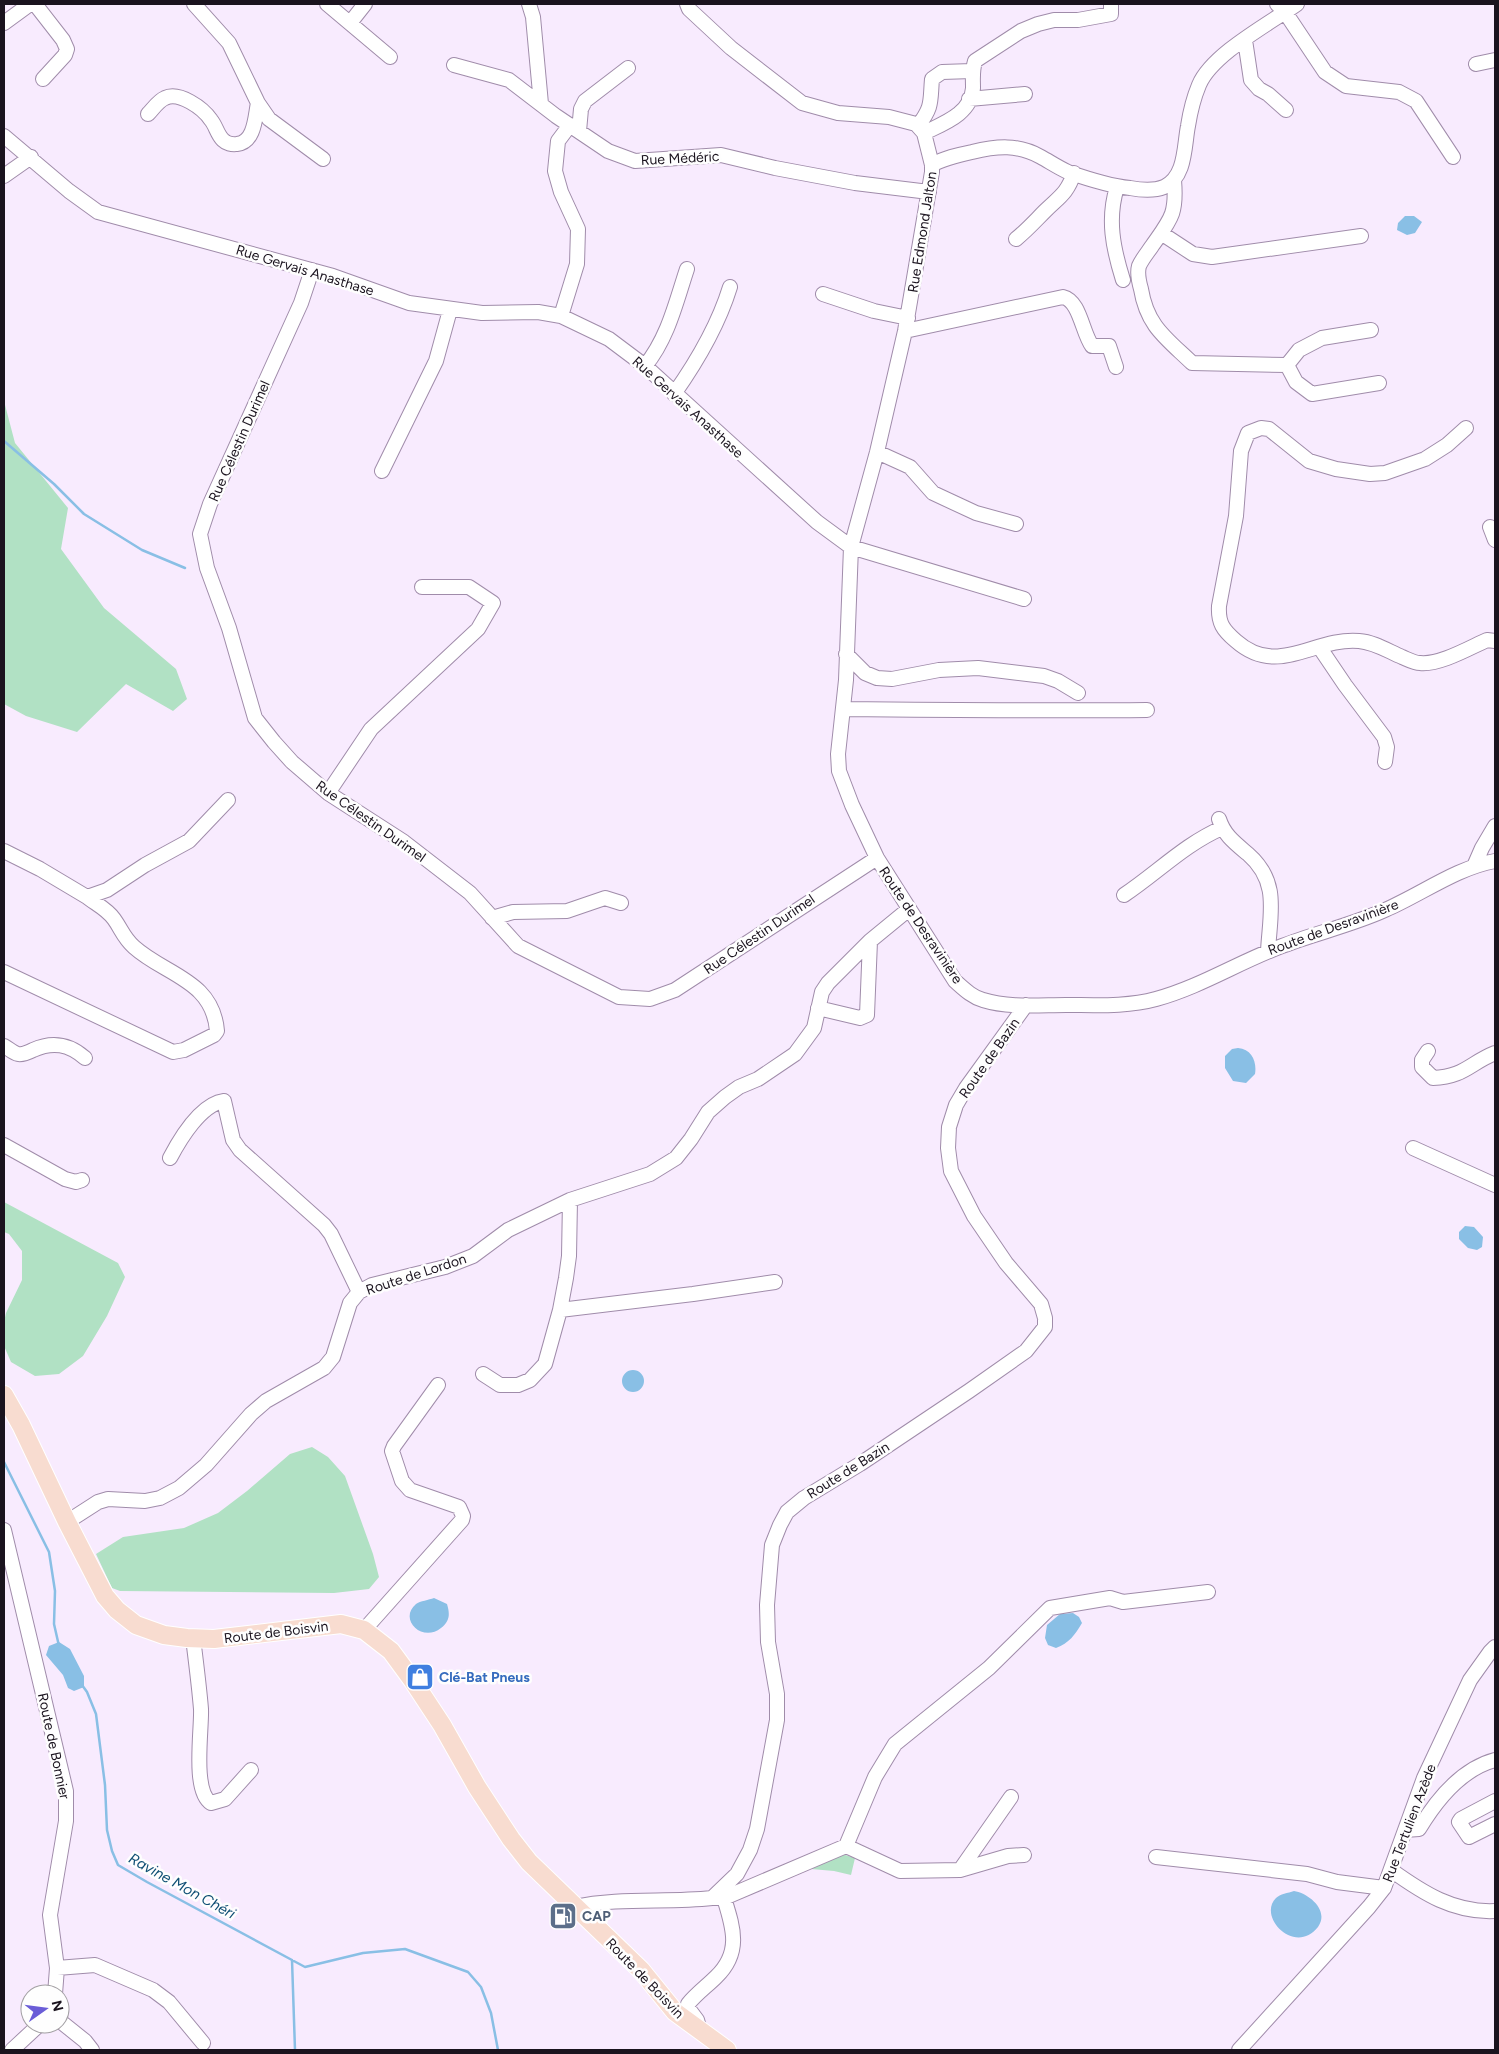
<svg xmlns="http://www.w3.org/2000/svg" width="1499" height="2054" font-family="Figtree,sans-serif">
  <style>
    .green { fill: #b1e1c4 }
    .water { fill: #89bfe5 }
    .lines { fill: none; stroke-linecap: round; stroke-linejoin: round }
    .stream { stroke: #89bfe5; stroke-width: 2.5 }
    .minor-casing { stroke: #a08caa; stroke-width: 16 }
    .major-casing { stroke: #fff; stroke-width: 20 }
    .minor { stroke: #fff; stroke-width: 14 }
    .major { stroke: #f8dcd0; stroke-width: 18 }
    .labels { text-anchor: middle; stroke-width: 5; stroke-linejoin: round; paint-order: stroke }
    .street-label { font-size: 14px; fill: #1a131e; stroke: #fefefe }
    .shop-label { font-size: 14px; font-weight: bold; fill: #366cbe; stroke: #fefefe; text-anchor: start }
    .service-label { font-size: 14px; font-weight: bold; fill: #4e5e75; stroke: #fefefe; text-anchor: start }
    .water-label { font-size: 15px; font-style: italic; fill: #0f4f74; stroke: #fefefe }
  </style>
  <rect width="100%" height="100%" fill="#f8ebfe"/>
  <path class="green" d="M4,401L15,443L68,508L61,549L104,608L176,669L187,699L173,711L126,684L77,732L26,716L4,704Z
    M4,1202L118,1263L125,1277L107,1316L83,1356L59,1374L35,1376L11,1362L4,1346V1322L6,1313L22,1280V1251L9,1234L4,1232Z
    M312,1447L328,1457L345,1476L373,1554L379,1577L369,1589L334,1593L120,1591L112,1588L96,1554L123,1537L184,1528L218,1513L247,1491L290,1454Z
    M842,1854L855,1858L851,1875L834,1871L811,1869L817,1859Z"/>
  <path class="water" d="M1405,216H1414L1422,222L1415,233L1407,235L1397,230L1398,223Z
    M1238,1048C1252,1049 1257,1062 1255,1074L1246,1083L1233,1081L1225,1068V1056L1232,1049Z
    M1465,1226L1474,1227L1483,1237L1482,1247L1477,1250L1468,1248L1459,1239V1232Z
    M622 1381a11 11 0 1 1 22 0a11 11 0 1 1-22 0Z
    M434,1598L447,1604C450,1614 450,1621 441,1628C422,1643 398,1619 416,1604C420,1601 429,1600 434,1598Z
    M1073,1613L1079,1617L1082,1623C1075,1635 1069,1643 1056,1648L1048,1645L1045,1638L1047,1625L1060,1614Z
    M59,1642L70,1649L84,1676V1687L74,1691L68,1688L63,1675L46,1655L49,1646Z
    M1294,1891C1308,1893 1330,1910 1318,1927C1295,1956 1257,1917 1276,1898C1280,1894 1288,1893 1294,1891Z"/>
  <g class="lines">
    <path class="stream" d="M4,441L54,484L84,514L142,550L185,568
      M4,1462L49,1552L55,1591L54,1624L59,1646
      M82,1685L87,1692L96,1714L105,1785L107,1830L112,1851L118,1865L147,1882L305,1967L363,1953L405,1949L468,1972L481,1987L491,2013L498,2050
      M292,1960L295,2050"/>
    <g class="minor-casing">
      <path id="minor" d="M35,4L63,40L67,49L65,55L43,79
        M194,4L229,43L258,103L269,119L323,159
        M327,4L390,57
        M529,4L533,17L541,104
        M687,4L689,9L731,48L802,103L838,113L889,117L916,124L924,133L932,165V172L905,331L877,452L851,547L846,680L838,754L839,771L852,805L877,858L955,981C964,989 972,997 983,1000C1009,1008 1039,1005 1066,1005C1095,1005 1127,1007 1156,999C1200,987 1239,962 1282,946C1316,933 1352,925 1385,910C1422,894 1456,868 1495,861
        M1277,4L1285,12L1325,72L1346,86L1399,92L1416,101L1453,157
        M4,23L30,4
        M350,23L365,4
        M1245,40L1251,80L1259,89L1268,94L1286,110
        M1476,64L1495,60
        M454,65L509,80L556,116L608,151L635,161L721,155L775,168L855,183L929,192
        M969,99L1025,94
        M148,114C153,109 158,101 165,98C179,91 203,108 211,120C216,126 217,134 223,140C226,143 232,145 237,144C255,142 255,117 258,103
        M918,126C933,106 930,102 932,79L942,72L972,71
        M579,131L581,109L585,101L628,68
        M924,133C944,123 971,114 973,88C973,78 972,71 975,61L1021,31L1038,24L1054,20H1078L1111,14V4
        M4,136L69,191L98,212L333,276L409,303L482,313L538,312L561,316L609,339L645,366L817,522L851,547L1024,599
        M932,165C944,158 958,155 972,152C997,146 1018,144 1041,157C1050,162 1059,168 1068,172C1088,179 1110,186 1130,188C1141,190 1154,191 1164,187C1186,177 1184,146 1188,126C1190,113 1194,97 1199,85C1212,54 1269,24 1297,4
        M4,176L31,157
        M1174,180C1177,214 1171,219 1152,246C1148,252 1142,259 1139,266C1137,273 1139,282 1141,289C1147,326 1166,338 1192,363L1287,365
        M1117,187C1107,219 1113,248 1123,280
        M1161,233L1193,254L1212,257L1361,236
        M1016,239C1028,229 1034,222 1045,211C1059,197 1067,194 1074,173
        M312,270L301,303L210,504L200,534L207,568L229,628L255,718L274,742L292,762L328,793L404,842L470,893L518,946L619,997L650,999L675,990L877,858
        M823,294L874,311L908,318
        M561,316L577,264L578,229L561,192L555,171L558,141L570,125
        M1371,330L1322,338L1299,350L1287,365L1296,382L1312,394L1379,383
        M905,331L1063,297C1080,301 1082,332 1092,346H1109L1116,367
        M645,366C668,338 676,302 687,269
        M674,394C698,360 718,326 730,287
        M1466,428L1447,445L1425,459L1385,473L1370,474L1336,469L1309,461L1269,429L1261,428L1248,433L1241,451L1236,516L1219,606C1218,623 1223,630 1236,641C1278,678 1314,637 1359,641C1374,642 1388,651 1402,657C1407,659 1414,663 1420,663C1440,665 1469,648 1487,640L1495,641
        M877,452L910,467L933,493L976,513L1016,524
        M382,471L436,361L450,310
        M1490,527L1495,540
        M1320,648L1345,685L1384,737L1387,747L1385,762
        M846,654L865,673L877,678L892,679L939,670L978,668L1044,676L1058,681L1078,693
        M843,709C944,710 1046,711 1147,710
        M328,793L371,729L478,629L493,603L469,587H422
        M1219,819C1224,835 1235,843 1248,854C1280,882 1270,913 1268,951
        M4,851L40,869L87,897L107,890L145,865L189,841L228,800
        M1475,864L1482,848L1495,826
        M1124,895C1157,873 1185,844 1222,828
        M492,918L513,912L567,911L605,898L621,903
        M4,972L173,1052L184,1050L214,1035L217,1031C213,980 165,975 134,947C123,937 122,930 114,919C107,909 96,904 87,897
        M818,1008L860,1018L867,1015L870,941
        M4,1046C8,1048 13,1053 18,1054C23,1055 29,1052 33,1050C53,1041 69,1044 85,1058
        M1428,1051L1422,1060V1067L1433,1078C1464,1077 1470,1063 1495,1053
        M4,1145L65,1179L76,1182L82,1180
        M1413,1148L1495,1185
        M170,1158C180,1139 201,1104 224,1101L233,1140L240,1150L324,1225L331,1234L359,1292
        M560,1310L693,1294L775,1282
        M483,1374L500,1385H518L530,1380L545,1364L560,1310L566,1278L569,1256L570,1200
        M67,1522L98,1502L108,1499L145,1501L160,1498L179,1488L206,1465L251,1414L266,1401L324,1368L333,1357L350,1303L359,1292L372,1285L445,1267L473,1256L508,1230L570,1200L650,1174L676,1158L691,1139L708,1112L725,1097L739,1087L758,1079L795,1054L814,1028L822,992L828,983L870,941L909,909
        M4,1530L66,1791V1821L50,1915L57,1968L55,1994
        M364,1630L462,1520L463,1516L459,1507L410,1490L402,1481L392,1451L394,1446L438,1385
        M193,1638C196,1662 199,1685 201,1709C202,1729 192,1791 211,1803L225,1799L251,1770
        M1495,1801L1461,1819L1459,1822L1469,1837L1495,1824
        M1405,1830L1419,1829C1437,1799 1461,1769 1495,1760
        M846,1846L875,1777L895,1744L989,1668L1050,1608L1110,1598L1123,1602L1208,1592
        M1156,1857L1307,1874L1337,1882L1384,1888
        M960,1870L1011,1797
        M1391,1870C1423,1893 1454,1913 1495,1911
        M713,1898H724L846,1846L900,1871L960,1870L1008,1856L1024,1855
        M574,1907C620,1897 666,1903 712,1898L737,1874L750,1850L757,1829L777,1720V1694L768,1642L767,1605L772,1545L780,1525L787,1512L804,1498L860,1464L969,1391L1026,1351L1045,1327V1318L1041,1304L1006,1263L974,1216L951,1171L948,1148L949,1127L956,1105L966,1088L1026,1005
        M57,1968L95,1965L153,1990L169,2002L203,2043
        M60,2021L85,2041L92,2050
        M699,2027L697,2020L688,2008V2004C696,1994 707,1986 716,1977C742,1952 733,1927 724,1898
        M12,2050L40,2024
        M1239,2050L1369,1907L1384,1888L1424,1778L1470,1680L1490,1652L1495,1647"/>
    </g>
    <g class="major-casing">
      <path id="major" d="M4,1395L21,1425L67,1522L105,1596L117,1610L136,1625L164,1635L187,1638L214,1639L341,1624L364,1630L391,1651L413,1681L442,1725L477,1787L511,1839L529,1862L641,1970L675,2012L727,2050"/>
    </g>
    <use href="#minor" class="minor"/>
    <use href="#major" class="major"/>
  </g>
  <defs>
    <g id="shop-square" transform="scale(1.4375)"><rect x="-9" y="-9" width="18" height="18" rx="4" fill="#3f7fe0" stroke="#fefefe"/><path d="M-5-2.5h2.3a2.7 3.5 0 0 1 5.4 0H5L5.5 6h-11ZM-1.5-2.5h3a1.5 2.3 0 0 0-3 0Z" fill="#fff"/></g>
    <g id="fuel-square" transform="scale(1.4375)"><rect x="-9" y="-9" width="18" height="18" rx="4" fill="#5c6f8a" stroke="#fefefe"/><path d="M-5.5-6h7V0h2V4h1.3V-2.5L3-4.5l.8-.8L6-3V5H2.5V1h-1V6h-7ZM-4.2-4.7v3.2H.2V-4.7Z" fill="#fff"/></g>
  </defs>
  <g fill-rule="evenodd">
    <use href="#shop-square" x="420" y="1677"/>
    <use href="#fuel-square" x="563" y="1916"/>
  </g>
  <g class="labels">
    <g class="street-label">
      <text transform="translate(680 158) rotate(-3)" y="5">Rue Médéric</text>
      <text transform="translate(922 232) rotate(-81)" y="5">Rue Edmond Jalton</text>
      <text transform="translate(305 270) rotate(17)" y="5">Rue Gervais Anasthase</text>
      <text transform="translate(688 407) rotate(42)" y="5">Rue Gervais Anasthase</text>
      <text transform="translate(239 441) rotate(-66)" y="5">Rue Célestin Durimel</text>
      <text transform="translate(371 821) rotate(35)" y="5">Rue Célestin Durimel</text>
      <text transform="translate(921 925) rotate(56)" y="5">Route de Desravinière</text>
      <text transform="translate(1333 927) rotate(-20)" y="5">Route de Desravinière</text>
      <text transform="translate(759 934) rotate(-34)" y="5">Rue Célestin Durimel</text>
      <text transform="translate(989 1058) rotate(-55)" y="5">Route de Bazin</text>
      <text transform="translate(416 1274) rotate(-18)" y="5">Route de Lordon</text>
      <text transform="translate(848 1470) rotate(-32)" y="5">Route de Bazin</text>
      <text transform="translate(276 1632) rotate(-7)" y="5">Route de Boisvin</text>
      <text transform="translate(54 1746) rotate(78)" y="5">Route de Bonnier</text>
      <text transform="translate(1409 1823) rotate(-69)" y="5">Rue Tertulien Azède</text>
      <text transform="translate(645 1978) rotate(46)" y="5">Route de Boisvin</text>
    </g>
    <g class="shop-label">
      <text x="439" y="1682">Clé-Bat Pneus</text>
    </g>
    <g class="service-label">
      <text x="582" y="1921">CAP</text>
    </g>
    <g class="water-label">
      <text transform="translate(182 1886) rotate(29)" y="5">Ravine Mon Chéri</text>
    </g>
  </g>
  <rect width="1499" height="2054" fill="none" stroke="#1a131e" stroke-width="10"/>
  <g transform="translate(45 2009) rotate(76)"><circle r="24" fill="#fefefe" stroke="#a3a0a4"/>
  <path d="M0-4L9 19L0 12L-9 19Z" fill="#6a5dd7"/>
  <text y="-8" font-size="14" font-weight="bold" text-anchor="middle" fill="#1a131e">N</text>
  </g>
</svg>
